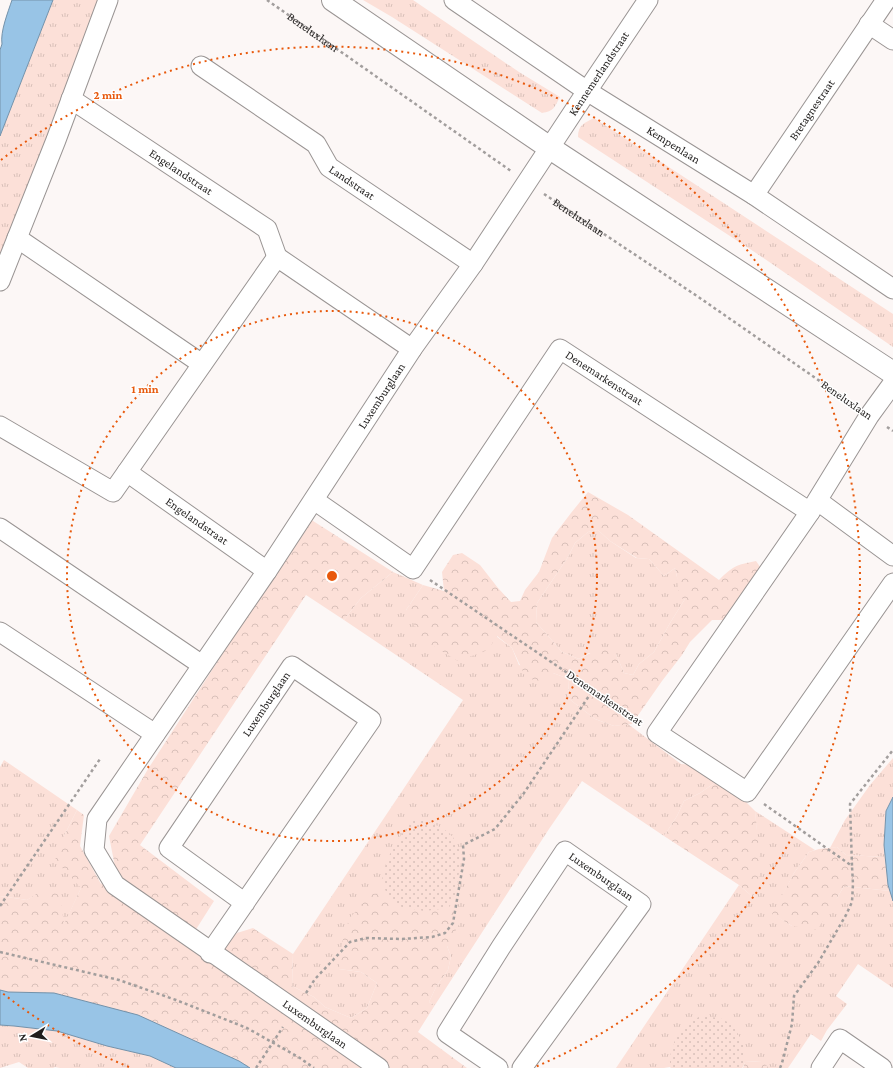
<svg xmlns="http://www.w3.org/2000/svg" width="893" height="1068" font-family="'Crimson Pro',serif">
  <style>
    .grass { fill: url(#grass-tufts) }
    .forest { fill: url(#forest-crowns); fill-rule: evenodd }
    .park { fill: url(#park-dots) }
    .water { fill: #98c4e6; stroke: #7492aa }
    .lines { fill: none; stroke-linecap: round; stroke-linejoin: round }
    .street-casing { stroke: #9a9594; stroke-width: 21 }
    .secondary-casing { stroke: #9a9594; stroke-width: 24 }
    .path { stroke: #a29e9d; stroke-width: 2.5; stroke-dasharray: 3 3; stroke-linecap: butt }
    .street { stroke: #fff; stroke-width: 19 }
    .secondary { stroke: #fff; stroke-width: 22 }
    .ring { fill: none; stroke: #e8590c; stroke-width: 2; stroke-dasharray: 2 4 }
    .labels { text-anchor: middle; stroke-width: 3; stroke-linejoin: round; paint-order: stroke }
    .street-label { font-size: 12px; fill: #201e1d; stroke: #fff }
    .centre { fill: #e8590c; stroke: #fff; stroke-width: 2 }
    .ring-label { font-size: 12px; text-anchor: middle; font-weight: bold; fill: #e8590c; stroke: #fff; stroke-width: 3; stroke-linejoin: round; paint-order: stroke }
  </style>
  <defs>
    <pattern id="grass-tufts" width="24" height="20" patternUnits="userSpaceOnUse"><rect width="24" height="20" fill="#fce0d8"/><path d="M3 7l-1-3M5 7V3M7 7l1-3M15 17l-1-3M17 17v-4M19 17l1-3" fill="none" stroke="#d8c0b9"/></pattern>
    <pattern id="forest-crowns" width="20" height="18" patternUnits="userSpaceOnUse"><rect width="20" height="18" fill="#fce0d8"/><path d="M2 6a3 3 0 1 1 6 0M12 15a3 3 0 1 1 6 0" fill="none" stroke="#d8c0b9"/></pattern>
    <pattern id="park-dots" width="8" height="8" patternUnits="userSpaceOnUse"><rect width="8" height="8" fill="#fce0d8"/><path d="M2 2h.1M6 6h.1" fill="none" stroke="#d8c0b9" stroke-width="1.8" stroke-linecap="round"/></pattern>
  </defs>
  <rect width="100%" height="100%" fill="#fcf7f6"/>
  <path class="grass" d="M53,0H102L0,264V136Z
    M363,0H413L519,72L560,97C554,108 554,111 542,113L392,17Z
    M594,118L893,314V347L756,253L578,137C578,125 584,123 594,118Z
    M598,530L610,541L636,558L649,559L664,576L675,568L677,577L685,599L670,623L654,652L639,664L633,675L624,673L616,654L589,653L579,659L562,652L536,622L537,603L568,557L575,543L588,532Z
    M393,572L423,585L406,610L496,636L512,648L519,665L553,673L569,679L568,698L595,719L614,726L628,724L681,764L693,765L716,782L700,793L684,801L677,816L664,836L582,781L549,829L435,1005L429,1002L436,987L448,970L451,956L447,946L339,969L361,972L377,983L367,1008L351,1018L325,1007L314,997L292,986L293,954L463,700L344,620L361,598Z
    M893,758V797L886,811L884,845L885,857L846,855L837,847L830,848L845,820L870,785Z
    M4,760L77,810L64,836L81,888L64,925L44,890L27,900L0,896V767Z
    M755,811L815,850L809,852L794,873L773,914L792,926L837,898L844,886L890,891L893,901V988L858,964L836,996L847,1004L827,1030L821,1041L811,1034L788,1068H769L761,1061L745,1062L742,1068H671L670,1067L664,1068H616L739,885L753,897L757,834Z
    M0,1025L14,1026L57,1031L107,1046L150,1056L176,1068H60L55,1067L53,1068H28L19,1062L0,1068Z"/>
  <path class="forest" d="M588,492L628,515L719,580C733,566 736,565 756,561L763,571L724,620H712L690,642L682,655L662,681L632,724L614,726L595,719L568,698L569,679L553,673L544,682L526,678L512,648L497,636L488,650L458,661L423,640L406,610L423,585L444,591L442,572L453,555L462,553L480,565L498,588L511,602L520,601L525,590L539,572L552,538L571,513ZM598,530L610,541L637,558L649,559L664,576L675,568L677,577L679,598L685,599L670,623L654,652L639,664L633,675L624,673L616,654L602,647L579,659L562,652L536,622L537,603L568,557L575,543L588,532Z
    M310,519L393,572L361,598L344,620L306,595L140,845L214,901L188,942L212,965L223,946L237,933L253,928L293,954L292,986L314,997L325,1007L351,1018L367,1008L377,983L361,972L339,969L342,943L349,919L371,894L386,892L397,906L424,911L449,908L461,921L447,946L451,956L448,970L436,987L429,1002L435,1005L418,1032L467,1068H250L239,1061L0,990V896L27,900L44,889L60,895L64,924L81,888L55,860L64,836L77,810L84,815L80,846L101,884L116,872L109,836L148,769Z
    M716,782L735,791L755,811L761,869L753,897L739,885L664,836L677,816L684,801L700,793Z
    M837,847L846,855L885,857L888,885L890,891L844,886L837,898L817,930L792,926L772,914L794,873L809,852L819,849Z
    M762,1061L769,1068H743L745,1062Z"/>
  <path class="park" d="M425,820L444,829L453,837L462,856L455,895L449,908L424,911L397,906C391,899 385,892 382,882C382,879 383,876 383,873C388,853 399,837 412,821Z
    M700,1016L720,1018L733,1025L745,1047V1062L742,1068H671C667,1057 675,1035 684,1027C689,1023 695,1020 700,1016Z"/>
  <path class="water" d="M12,0H53L0,136V50L2,44C0,32 8,12 12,0Z
    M893,797V901L888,885L884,845L886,811Z
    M0,990L8,992L54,993L138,1015L239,1061L250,1068H176L150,1056L107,1046L57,1031L14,1026L0,1025Z"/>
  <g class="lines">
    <g class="street-casing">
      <g id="street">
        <path id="s3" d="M454,0L587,91L754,195L893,289"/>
        <path d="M869,24L893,40"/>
        <path id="s4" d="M201,66L316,144L329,167L473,264"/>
        <path id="s5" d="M71,99L267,229L277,257"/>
        <path id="s6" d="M754,195L886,0"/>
        <path d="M17,238L202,364"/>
        <path d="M0,281L56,140L108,0"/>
        <path d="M893,383L869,416L810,512L657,733L747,792L893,583"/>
        <path d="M0,426L113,492L127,472"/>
        <path id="s7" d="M314,500L413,569L560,349L810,512"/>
        <path d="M818,501L893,556"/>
        <path d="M0,528L202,665"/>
        <path d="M267,571L127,472L277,257L412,349"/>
        <path d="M0,632L155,734"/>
        <path d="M210,953L371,720L292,666L169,848L245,903"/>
        <path id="s8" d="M379,1068L115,885L94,850L97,819L267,571L412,349L473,264L587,91L648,0"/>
        <path id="s9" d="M498,1068L447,1033L501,947L565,851L641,904L522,1068"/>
        <path d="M821,1068L840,1039L882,1068"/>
      </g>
    </g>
    <g class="secondary-casing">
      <path id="secondary" d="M333,0L550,148L893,373"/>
    </g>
    <g class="path">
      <path id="s1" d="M267,0L511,171"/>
      <path id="s2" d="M544,194L697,296L853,404"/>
      <path d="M887,427L893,431"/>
      <path d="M430,580L640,722"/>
      <path d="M764,804L852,866L850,804L893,750"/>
      <path d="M0,906L100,759"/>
      <path d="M0,952L119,980L176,1000L247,1028L300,1058L314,1068"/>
      <path d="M306,993L315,979L350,942L366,938L402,939L432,937L445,933L453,923L464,859L463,845L495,829L524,793L593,690"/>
      <path d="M256,1068L283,1027"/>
      <path d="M780,1068L782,1063L792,1024L794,996L818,963L846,915L852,902L853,884L852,866"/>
    </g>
    <use href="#street" class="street"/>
    <use href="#secondary" class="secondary"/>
  </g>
  <g class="ring">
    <circle cx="332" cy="576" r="265"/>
    <path d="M129 1067A531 531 0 0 1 1 992M1 160A531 531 0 1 1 535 1067"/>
  </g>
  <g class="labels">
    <g class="street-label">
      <text dy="4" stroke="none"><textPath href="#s1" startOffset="56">Beneluxlaan</textPath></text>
      <text dy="4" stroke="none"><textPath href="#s8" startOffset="1292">Kennemerlandstraat</textPath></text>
      <text dy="4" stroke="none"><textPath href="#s6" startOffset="103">Bretagnestraat</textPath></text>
      <text dy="4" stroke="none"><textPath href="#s3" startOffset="263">Kempenlaan</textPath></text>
      <text dy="4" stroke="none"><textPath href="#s5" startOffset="132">Engelandstraat</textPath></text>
      <text dy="4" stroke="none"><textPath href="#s4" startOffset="193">Landstraat</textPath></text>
      <text dy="4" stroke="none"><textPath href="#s2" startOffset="42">Beneluxlaan</textPath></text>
      <text dy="4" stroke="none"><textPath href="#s7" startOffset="438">Denemarkenstraat</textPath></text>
      <text dy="4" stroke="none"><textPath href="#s8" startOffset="903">Luxemburglaan</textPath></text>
      <text transform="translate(847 400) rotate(35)" y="4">Beneluxlaan</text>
      <text transform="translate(197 521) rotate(35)" y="4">Engelandstraat</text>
      <text transform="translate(605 698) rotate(34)" y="4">Denemarkenstraat</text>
      <text transform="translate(266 704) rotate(-56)" y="4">Luxemburglaan</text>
      <text dy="4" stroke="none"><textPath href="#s9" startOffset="323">Luxemburglaan</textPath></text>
      <text transform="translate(315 1024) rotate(35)" y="4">Luxemburglaan</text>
    </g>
  </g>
  <circle cx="332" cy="576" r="6" class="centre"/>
  <g class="ring-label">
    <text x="108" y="99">2 min</text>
    <text x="145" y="393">1 min</text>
  </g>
  <g transform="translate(32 1036) rotate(260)" stroke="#ffffff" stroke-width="3" paint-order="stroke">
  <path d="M0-3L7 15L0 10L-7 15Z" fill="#201e1d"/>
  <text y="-6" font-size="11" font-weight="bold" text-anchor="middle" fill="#201e1d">N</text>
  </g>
</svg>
